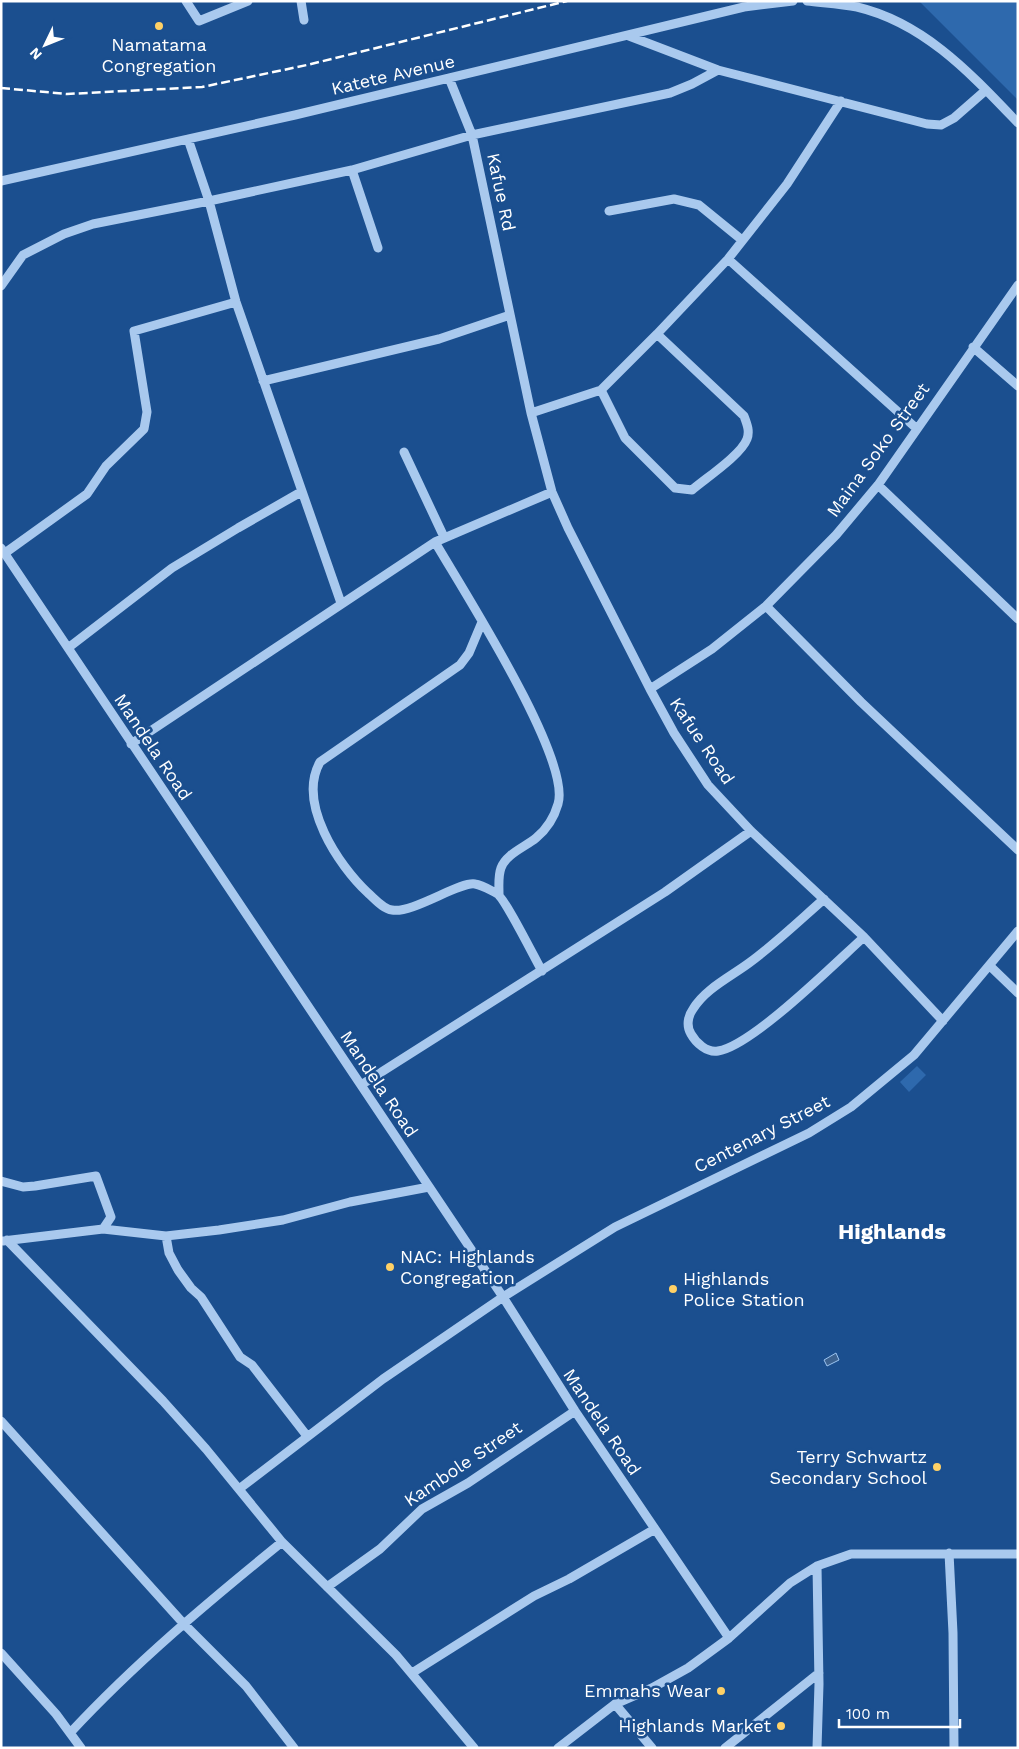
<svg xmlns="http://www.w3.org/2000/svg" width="1019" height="1749" font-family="'Work Sans',sans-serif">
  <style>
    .green { fill: #2e69ad }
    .water { fill: #3c6290; stroke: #9cc4f0 }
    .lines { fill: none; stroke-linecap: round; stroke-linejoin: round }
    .minor { stroke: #a9c9ee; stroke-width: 9 }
    .rail { stroke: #fff; stroke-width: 2.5; stroke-dasharray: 9 4; stroke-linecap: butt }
    .poi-dot { fill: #ffd166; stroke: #1b4f8f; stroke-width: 2 }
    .labels { text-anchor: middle; stroke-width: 5; stroke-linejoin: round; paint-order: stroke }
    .poi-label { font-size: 18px; fill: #fff; stroke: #1b4f8f; text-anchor: end }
    .street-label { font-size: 18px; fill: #fff; stroke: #1b4f8f }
    .district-label { font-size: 22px; font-weight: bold; fill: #fff; stroke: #1b4f8f }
  </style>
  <rect width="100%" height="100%" fill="#1b4f8f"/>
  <path class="green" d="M919,1H1018V100Z
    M917,1066L926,1075L909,1092L900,1082Z"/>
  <path class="water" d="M836,1353L839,1360L827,1366L824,1360Z"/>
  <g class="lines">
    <path class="minor" d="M186,1L199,21L248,1
      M301,1L304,20
      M807,1C824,3 841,4 857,7C925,23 972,75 1018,123
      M629,36L718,70L927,124L941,125L954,118L986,90
      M449,78L472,135L531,413L552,492L568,528L650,689L674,733L708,785L751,831L864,937L943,1021
      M352,170L378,248
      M1,181L295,115L744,7L793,1
      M609,211L674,199L699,205L742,240
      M728,259L916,428
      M1,286L23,255L64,234L93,224L209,201L188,139
      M973,347L1018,386
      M263,381L439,339L510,315
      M601,390L625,438L675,488L692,490C706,478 741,455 747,439C750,431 747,424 744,416L657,334
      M531,413L601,390L657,334L728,259L787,184L841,101
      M404,452L444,537
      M878,485L1018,619
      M435,542C461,587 572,759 558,804C554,818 547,829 536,838C525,847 506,854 501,868C498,876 499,885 499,894
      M1,548L503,1297L575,1411L729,1638
      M5,553L87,494L106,466L144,429L147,412L134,331L236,302
      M341,603L236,302L209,201L352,170L472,135L670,93L692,84L718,70
      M766,606L861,702L1018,850
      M482,622L469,653L460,665L320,762C297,803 338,865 368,893C375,899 383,909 392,910C412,914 460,881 475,884C482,885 490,890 496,893C504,896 535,959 542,971
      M68,648L172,568L238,528L301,492
      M650,689L712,649L766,606L836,535L878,485L1018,285
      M131,744L435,542L552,492
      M824,899C799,921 775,944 749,963C730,977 705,989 693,1009C688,1016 686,1026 691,1034C696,1043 707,1053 718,1051C752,1046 835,963 864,937
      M990,966L1018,993
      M361,1085L665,892L751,831
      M1,1181L23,1187L35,1186L96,1176L111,1217L103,1229
      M166,1236L169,1253L178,1270L191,1288L201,1297L240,1357L252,1365L307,1436
      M7,1240L163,1401L206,1449L282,1542L396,1655L474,1748
      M3,1241L103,1229L166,1236L219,1230L283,1220L350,1202L429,1187
      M1,1421L183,1623L246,1686L294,1748
      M239,1489L383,1379L503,1297L615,1227L809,1133L851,1107L914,1055L1018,931
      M949,1553L953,1633L954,1748
      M817,1566L819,1684L817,1748
      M327,1587L380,1549L422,1509L468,1483L575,1411
      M1,1653L56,1714L81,1748
      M412,1673L534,1596L569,1579L655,1529
      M615,1704L652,1748
      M70,1733C135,1663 208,1602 282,1542
      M558,1748L615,1704L652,1688L688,1668L729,1638L790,1583L817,1566L851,1554H1018
      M725,1748L819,1673"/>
    <path class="rail" d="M1,88L67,94L202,87L307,65L567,1"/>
  </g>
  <g class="poi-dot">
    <circle cx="159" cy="26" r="5"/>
    <circle cx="390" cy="1267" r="5"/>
    <circle cx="673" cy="1289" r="5"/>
    <circle cx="937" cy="1467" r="5"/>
    <circle cx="721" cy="1691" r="5"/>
    <circle cx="781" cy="1726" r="5"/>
  </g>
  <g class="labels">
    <g class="poi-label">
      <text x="159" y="51" text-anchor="middle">Namatama<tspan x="159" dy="21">Congregation</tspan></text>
      <text x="400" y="1263" text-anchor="start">NAC: Highlands<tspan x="400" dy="21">Congregation</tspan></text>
      <text x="683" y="1285" text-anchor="start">Highlands<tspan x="683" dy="21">Police Station</tspan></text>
      <text x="927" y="1463">Terry Schwartz<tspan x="927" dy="21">Secondary School</tspan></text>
      <text x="711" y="1697">Emmahs Wear</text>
      <text x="771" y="1732">Highlands Market</text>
    </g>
    <g class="street-label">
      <text transform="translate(393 75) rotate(-13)" y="6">Katete Avenue</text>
      <text transform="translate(501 192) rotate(78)" y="6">Kafue Rd</text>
      <text transform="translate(878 450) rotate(-54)" y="6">Maina Soko Street</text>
      <text transform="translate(702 741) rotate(56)" y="6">Kafue Road</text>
      <text transform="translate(153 747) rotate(56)" y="6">Mandela Road</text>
      <text transform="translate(379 1084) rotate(56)" y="6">Mandela Road</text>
      <text transform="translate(762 1134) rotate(-27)" y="6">Centenary Street</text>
      <text transform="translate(602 1422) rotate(56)" y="6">Mandela Road</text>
      <text transform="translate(463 1464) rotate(-34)" y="6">Kambole Street</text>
    </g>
    <g class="district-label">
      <text x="892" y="1239">Highlands</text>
    </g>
  </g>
  <rect width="1019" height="1749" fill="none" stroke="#ffffff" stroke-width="5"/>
  <g transform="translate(45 45) rotate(227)" stroke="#1b4f8f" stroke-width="4" paint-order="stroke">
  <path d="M0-4L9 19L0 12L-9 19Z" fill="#ffffff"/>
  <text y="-8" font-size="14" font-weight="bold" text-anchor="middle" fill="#ffffff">N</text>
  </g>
  <path d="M839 1719v8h121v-8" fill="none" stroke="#ffffff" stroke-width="2.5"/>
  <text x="846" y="1719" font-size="15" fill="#ffffff" stroke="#1b4f8f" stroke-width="4" paint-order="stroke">100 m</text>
</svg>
